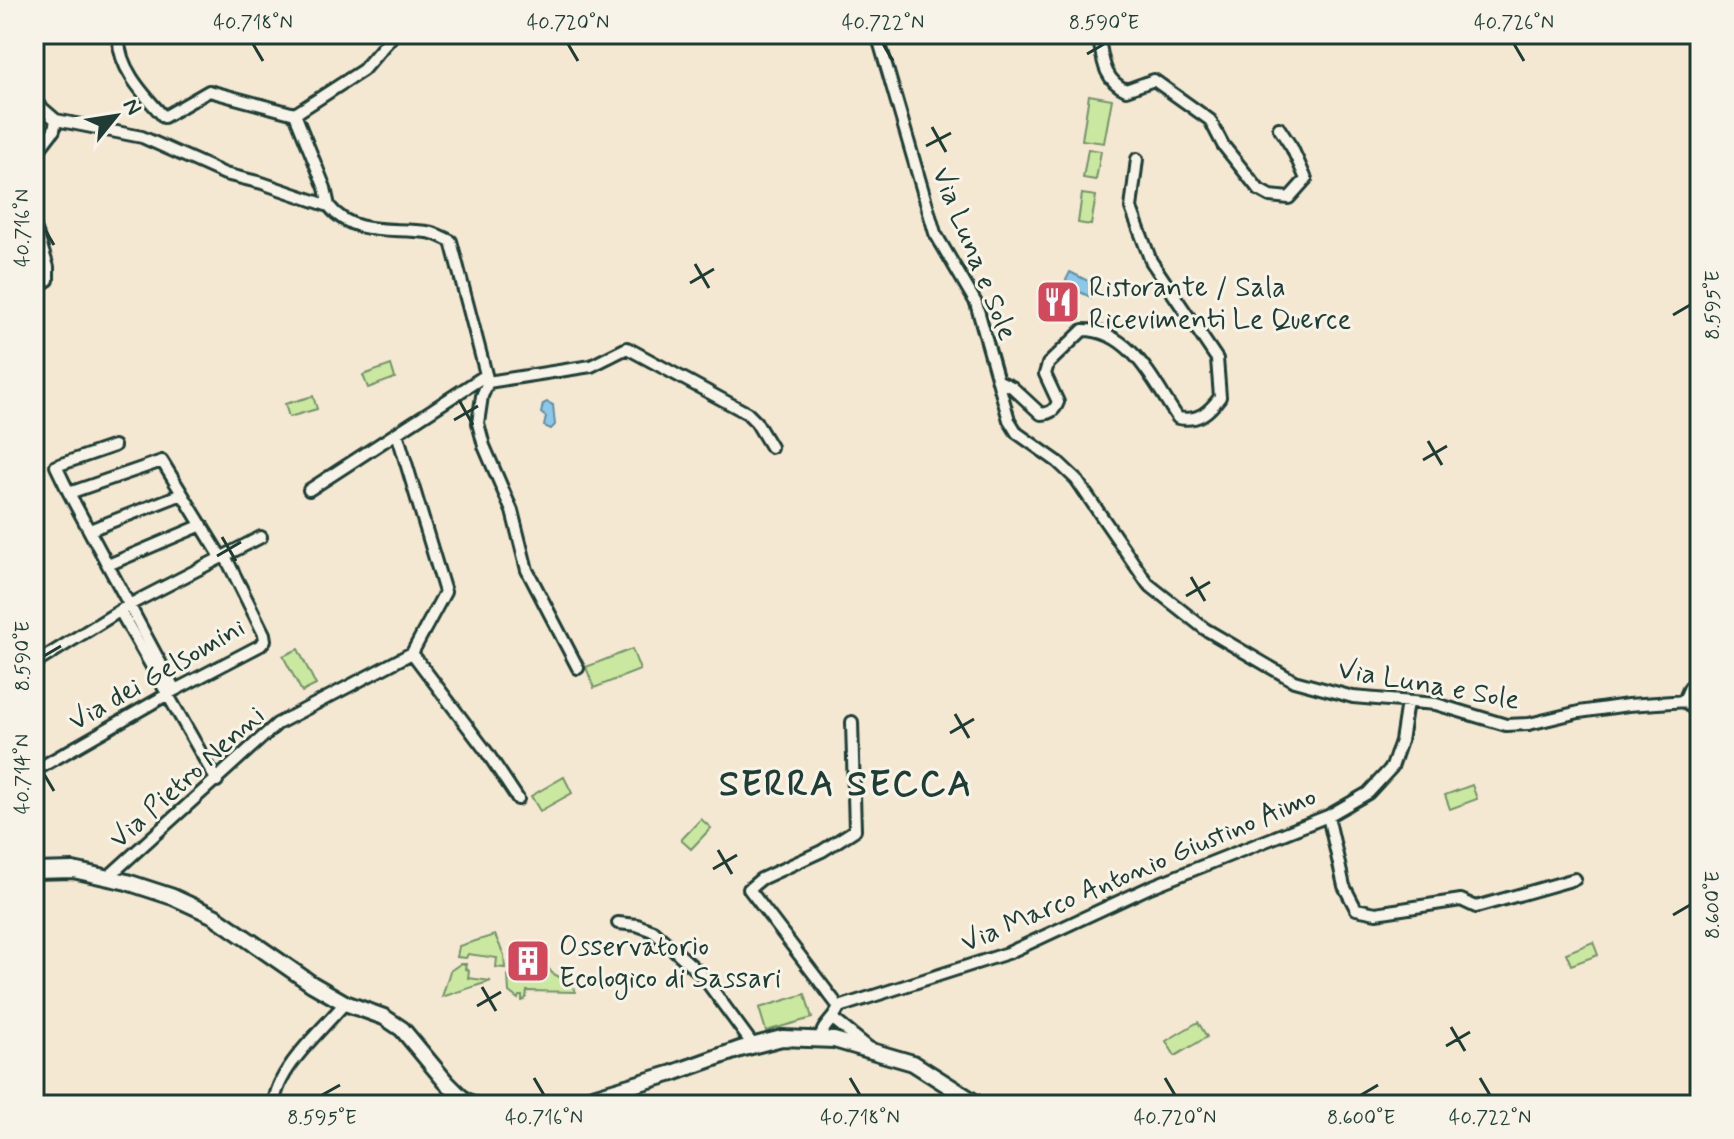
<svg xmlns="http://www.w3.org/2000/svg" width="1734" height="1139" font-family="Mynerve,sans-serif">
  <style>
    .green { fill: #cae8a0; stroke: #74926a; stroke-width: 2 }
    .water { fill: #8bc8eb; stroke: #6090a2; stroke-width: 2 }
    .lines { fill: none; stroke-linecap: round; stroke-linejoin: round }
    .street-casing { stroke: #1f3d34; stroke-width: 16 }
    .secondary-casing { stroke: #1f3d34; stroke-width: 20 }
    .street { stroke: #f7f3e8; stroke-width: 10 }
    .secondary { stroke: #f7f3e8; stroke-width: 14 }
    .ticks { fill: none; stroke: #1f3d34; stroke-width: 3 }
    .labels { text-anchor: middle; stroke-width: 6; stroke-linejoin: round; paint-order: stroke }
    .street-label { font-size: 28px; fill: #1f3d34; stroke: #f7f3e8 }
    .poi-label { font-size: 28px; fill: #1f3d34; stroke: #f7f3e8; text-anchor: start }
    .district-label { font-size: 36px; font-weight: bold; letter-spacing: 2px; fill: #1f3d34; stroke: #f7f3e8 }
    .neatline { fill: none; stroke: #1f3d34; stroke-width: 3 }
    .ticks-label { font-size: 20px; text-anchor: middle; fill: #1f3d34 }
  </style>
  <rect width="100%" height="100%" fill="#f5e8d3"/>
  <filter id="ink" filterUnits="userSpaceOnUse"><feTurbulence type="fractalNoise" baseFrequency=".0125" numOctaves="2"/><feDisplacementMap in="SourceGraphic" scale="16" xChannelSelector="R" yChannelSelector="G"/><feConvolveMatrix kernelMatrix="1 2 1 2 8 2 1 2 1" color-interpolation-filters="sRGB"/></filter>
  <g filter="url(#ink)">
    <path class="green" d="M1089,95L1112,99L1104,143L1082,140Z
      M1088,149L1101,151L1096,180L1083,178Z
      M1082,194L1096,196L1091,225L1078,223Z
      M391,365L395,378L368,388L363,375Z
      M313,396L317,409L289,417L285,404Z
      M298,649L316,685L302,692L283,656Z
      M632,649L640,670L594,688L586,667Z
      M564,777L572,793L540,811L531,796Z
      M1472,785L1477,799L1450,809L1445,795Z
      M701,819L711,828L691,849L681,840Z
      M495,935L504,955L505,968L496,967L497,958L468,954L466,958L457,957L459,946Z
      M1593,942L1598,955L1571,965L1566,953Z
      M544,962L552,973L572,984L575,992L527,991L526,998L522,1001V996H519L518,999L509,992L508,976L514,981L542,971L540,964Z
      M460,964H466L465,969L469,970L468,978L491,981L442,997L450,971Z
      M805,994L812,1018L766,1031L759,1008Z
      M1198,1022L1207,1037L1175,1056L1166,1041Z"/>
    <path class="water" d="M1070,272L1098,286L1092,298L1064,284Z
      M547,402L553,405L555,425L551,429L544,426L546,417L541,413L543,404Z"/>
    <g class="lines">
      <g class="street-casing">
        <path id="street" d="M119,34C116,66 144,95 164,117L209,91L295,114
          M877,34L935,233L976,303L1009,420L1017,433L1058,462L1076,479L1148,584L1205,629L1294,681L1353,697L1436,704L1506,725L1529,724L1579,712L1628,705L1687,701
          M1098,34C1103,57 1102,79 1126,90L1154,80L1210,120L1223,145L1259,190L1270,196L1289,198L1306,179L1292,148L1279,128
          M34,101L56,120L142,137L225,174L262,183L329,206C353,237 393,227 427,232C436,233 444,238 451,241L488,382L591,366L627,348L747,413L756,422L771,447
          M34,156L54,130L56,120
          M329,206L325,188L295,114L363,70L394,34
          M34,224L48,267V280L34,289
          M999,381L1012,387L1041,414C1051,413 1055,410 1058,402L1045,374L1048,364L1083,330C1132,330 1154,384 1178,418C1198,422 1209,412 1220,397L1217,359L1151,261L1131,208L1137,159
          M488,382L482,396L478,423L484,446L512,511L527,570L578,668
          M309,490L486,375
          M69,493L56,466L114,446
          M90,530L182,494
          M108,565L202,525
          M120,611L217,781
          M412,653L486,751L518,799
          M34,664L129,605L261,537
          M1700,683L1690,687L1686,696L1688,705L1700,712
          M175,690L69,493L162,461L221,557
          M34,771L175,690L261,645L265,640L264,634L225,556
          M1328,816L1344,886L1356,909L1376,913L1461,900L1476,907L1575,879
          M107,878L277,724L412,653L445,592L397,433
          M618,923L637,925L653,931L701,974L753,1045
          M839,1007L749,889L761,879L822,851L855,830L852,722
          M833,1019L869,1048
          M820,1039C821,1027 835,1019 839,1007L1008,953L1150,887L1328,816L1368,793L1392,767L1401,741L1407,702
          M274,1105C276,1069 322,1030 345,1003"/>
      </g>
      <g class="secondary-casing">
        <path id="secondary" d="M34,871L73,870L127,882L173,897L214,916L312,984L345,1003L384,1017L402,1029L446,1082L463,1099L474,1105
          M566,1105L673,1073L740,1049L782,1038L834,1040L913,1063L979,1105"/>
      </g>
      <use href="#street" class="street"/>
      <use href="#secondary" class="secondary"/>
    </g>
  </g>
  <path class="ticks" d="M253,44L263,61M568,44L578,61M883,44L893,61M1514,44L1524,61M1087,54L1104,44M932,127L946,152M926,146L951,133M44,228L54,245M695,264L709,288M690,283L714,269M1673,315L1690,305M459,400L473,425M454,420L478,406M1428,441L1442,465M1423,460L1447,446M222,537L236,561M217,556L241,542M1191,577L1205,601M1186,596L1210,582M44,656L61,646M955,714L969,738M950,733L974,719M44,774L54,791M718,850L732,874M713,869L737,855M1673,915L1690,905M482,987L496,1011M477,1006L501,992M1451,1027L1465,1051M1446,1046L1470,1032M534,1078L544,1095M850,1078L860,1095M1165,1078L1175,1095M1480,1078L1490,1095M322,1095L340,1085M1361,1095L1378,1085"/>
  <defs>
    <g id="restaurant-square" transform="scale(2.3)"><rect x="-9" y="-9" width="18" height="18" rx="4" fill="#d1495b" stroke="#f7f3e8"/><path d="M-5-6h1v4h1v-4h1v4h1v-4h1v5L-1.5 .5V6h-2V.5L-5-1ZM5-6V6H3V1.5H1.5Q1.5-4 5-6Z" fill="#fff"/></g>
    <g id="building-square" transform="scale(2.3)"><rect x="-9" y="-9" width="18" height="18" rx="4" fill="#d1495b" stroke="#f7f3e8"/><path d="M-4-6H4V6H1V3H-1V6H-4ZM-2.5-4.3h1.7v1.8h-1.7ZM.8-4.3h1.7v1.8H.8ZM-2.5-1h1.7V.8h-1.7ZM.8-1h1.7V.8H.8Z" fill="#fff"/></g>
  </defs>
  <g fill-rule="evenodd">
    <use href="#restaurant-square" x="1058" y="302"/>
    <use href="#building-square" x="528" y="961"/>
  </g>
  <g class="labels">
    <g class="street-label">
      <text transform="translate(976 253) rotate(68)" y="10">Via Luna e Sole</text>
      <text transform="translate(156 673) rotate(-30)" y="10">Via dei Gelsomini</text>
      <text transform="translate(1429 683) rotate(10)" y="10">Via Luna e Sole</text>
      <text transform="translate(186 776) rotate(-42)" y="10">Via Pietro Nenni</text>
      <text transform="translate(1138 868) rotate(-23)" y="10">Via Marco Antonio Giustino Aimo</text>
    </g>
    <g class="poi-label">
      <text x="1089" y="296">Ristorante / Sala<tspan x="1089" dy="32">Ricevimenti Le Querce</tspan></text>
      <text x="559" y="955">Osservatorio<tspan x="559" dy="32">Ecologico di Sassari</tspan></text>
    </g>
    <g class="district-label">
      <text x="846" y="795">SERRA SECCA</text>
    </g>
  </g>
  <rect width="1734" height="1139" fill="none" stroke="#f7f3e8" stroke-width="88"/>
  <g transform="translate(116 116) rotate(60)" stroke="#f7f3e8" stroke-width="6" paint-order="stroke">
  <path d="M0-6L14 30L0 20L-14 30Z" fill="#1f3d34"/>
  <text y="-12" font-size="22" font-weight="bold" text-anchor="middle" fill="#1f3d34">N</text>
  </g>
  <rect x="44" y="44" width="1646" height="1051" class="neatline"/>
  <g class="ticks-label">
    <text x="253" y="29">40.718°N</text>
    <text x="568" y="29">40.720°N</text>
    <text x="883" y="29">40.722°N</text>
    <text x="1104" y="29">8.590°E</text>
    <text x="1514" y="29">40.726°N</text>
    <text transform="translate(22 228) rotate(-90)" y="7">40.716°N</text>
    <text transform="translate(1712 305) rotate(-90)" y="7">8.595°E</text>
    <text transform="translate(22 656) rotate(-90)" y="7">8.590°E</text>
    <text transform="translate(22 774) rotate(-90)" y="7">40.714°N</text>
    <text transform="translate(1712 905) rotate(-90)" y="7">8.600°E</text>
    <text x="322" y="1124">8.595°E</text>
    <text x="544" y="1124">40.716°N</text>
    <text x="860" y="1124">40.718°N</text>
    <text x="1175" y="1124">40.720°N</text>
    <text x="1361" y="1124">8.600°E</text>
    <text x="1490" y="1124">40.722°N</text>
  </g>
</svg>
